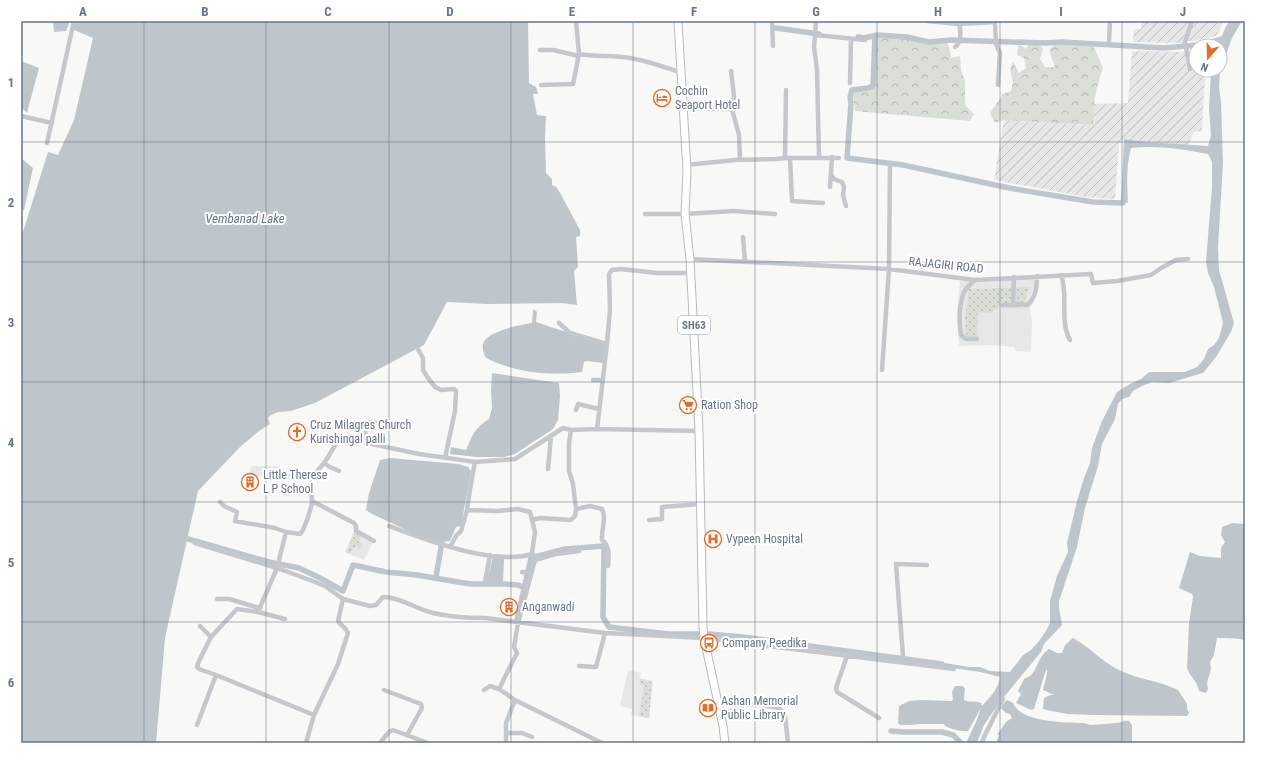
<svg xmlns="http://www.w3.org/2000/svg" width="1266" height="764" font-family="'Roboto Condensed',sans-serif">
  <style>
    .built { fill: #e6e7e7 }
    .industrial { fill: url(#industrial-furrows) }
    .forest { fill: url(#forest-crowns) }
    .park { fill: url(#park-dots) }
    .water { fill: #bec6cc }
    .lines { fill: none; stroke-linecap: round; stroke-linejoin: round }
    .canal { stroke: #bec6cc; stroke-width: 5.5 }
    .primary-casing { stroke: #b7bbbf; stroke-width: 9 }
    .street { stroke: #c4c7cb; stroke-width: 4.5 }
    .primary { stroke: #fff; stroke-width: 7 }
    .grid { fill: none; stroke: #687586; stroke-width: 1; stroke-opacity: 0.55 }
    .labels { text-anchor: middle; stroke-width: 4; stroke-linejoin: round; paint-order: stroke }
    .shield { fill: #fff; stroke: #959eaa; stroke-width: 1 }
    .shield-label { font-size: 11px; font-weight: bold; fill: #687586 }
    .poi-label { font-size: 12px; fill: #687586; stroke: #fff; text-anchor: start }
    .street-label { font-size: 12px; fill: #687586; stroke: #fff }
    .water-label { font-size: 13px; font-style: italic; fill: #637681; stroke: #fff }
    .neatline { fill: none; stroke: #687586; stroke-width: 1.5 }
    .grid-label { font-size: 13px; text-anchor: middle; font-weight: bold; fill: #687586 }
  </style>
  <defs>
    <pattern id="industrial-furrows" width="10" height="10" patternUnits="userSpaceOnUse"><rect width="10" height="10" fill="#e6e7e7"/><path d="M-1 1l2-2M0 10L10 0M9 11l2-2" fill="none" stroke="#bec0c1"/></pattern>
    <pattern id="forest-crowns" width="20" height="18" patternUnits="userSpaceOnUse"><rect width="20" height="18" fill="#d9dfd7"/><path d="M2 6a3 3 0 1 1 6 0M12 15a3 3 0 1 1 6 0" fill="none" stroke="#b4b9b4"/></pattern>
    <pattern id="park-dots" width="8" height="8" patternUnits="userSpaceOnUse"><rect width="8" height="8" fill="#d9dfd7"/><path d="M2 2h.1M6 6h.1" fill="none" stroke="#b4b9b4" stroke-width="1.8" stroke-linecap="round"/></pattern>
  </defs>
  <rect width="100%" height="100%" fill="#f8f8f6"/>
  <path class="built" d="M1039,277L1037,293L1033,304L1030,307L1032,322L1031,352L1016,351L1014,347L991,345L959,346L957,315L960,281Z
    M251,466H280V469L291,471L289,479L285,478L284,476L268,475L267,477L249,476Z
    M354,531L373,542L364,560L345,552Z
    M628,670L641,673L640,678L653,681L649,718L631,715L632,709L620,706Z"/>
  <path class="industrial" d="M1141,21H1224L1216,36L1194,41H1187L1182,43L1133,42L1134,29H1141Z
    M1132,51L1185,52L1196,51V70H1207L1205,76L1202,131L1194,132L1188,145L1147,142L1124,139L1119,144L1115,199L1086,197L994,180L1004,120L1093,125V104L1128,103Z"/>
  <path class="forest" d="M878,37H892L917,40L932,44L947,42L949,47L951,58L960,56L961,70L965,81V105L974,114L970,121L855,111L853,94L855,92L871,88L873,38Z
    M1037,43L1043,48L1040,59L1045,67H1055L1049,50L1055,44L1089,45L1094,47L1103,68C1096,88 1093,103 1093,125L1004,120L995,123L990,113L1003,94L1011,91L1013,82L1010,69L1013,62L1019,73L1026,68L1024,58L1017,55L1019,44L1026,49L1029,44Z"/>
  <path class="park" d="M1030,287L1023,305V309L999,307L992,313L978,312L977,338H966L965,318L969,289Z
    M355,532L361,536L359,542L362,544L360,549L354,547L350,554L346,552Z
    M641,679L652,682L649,718L639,716L644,685L639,684Z"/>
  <path class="water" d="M53,21H70L66,31L54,32Z
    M76,21H528L529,83L536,87L538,94H533L537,115L546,116L545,137L546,173L552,179V185L556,187L559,191L580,230V236L576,237L578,267L574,271L577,305L561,303L487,304L447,302L424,345L315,403L291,411L278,412L271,415L268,418L270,424L259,431L240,447L198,491L165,638L156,743H21V234L22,235L48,152L58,155L74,120L93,38L74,30Z
    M1230,21H1244L1240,24L1232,38L1220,72L1219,87L1221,102L1223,163L1218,248L1219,270L1234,323L1231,332L1216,357L1203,373L1169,383L1152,382L1142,386L1133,391L1129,397L1122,399L1118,404L1115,419L1102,444L1098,466L1085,508L1077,547L1059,601V608L1062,625L1044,644L1041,652L999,703L984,725L977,743H966L976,722L981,708L968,731C961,732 951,729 945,726L944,724H921L910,725H900L898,723L899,706L909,701L922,700L952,701L953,699L952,692L955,686H962L965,688L964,700C970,703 976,700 981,703L982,706C990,697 998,690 1000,677L980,672L953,668L930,663L939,662L969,667H980L990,671L1010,672L1023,655L1031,650L1039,641L1046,631L1050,623V601L1057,576L1068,552L1067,543L1077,501L1084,478L1090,463L1092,448L1102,421L1117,392L1130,384L1141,379L1149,372H1185L1197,367L1204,359L1208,349L1214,345L1219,338L1223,323L1214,287L1208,273L1206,262L1212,187V162L1208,154C1183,149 1157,145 1131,148C1126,166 1127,184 1128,203L1123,201L1121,199L1124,139L1147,142L1208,146L1211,135L1209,109L1211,70H1220V46H1216V44L1193,45L1222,36L1226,26Z
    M21,61L39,68L27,113L21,107Z
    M21,158L33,168L24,210H21Z
    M533,310H535L537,312L536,322L566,332L606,346L603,363L587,361L584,362L582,372C550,376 513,373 485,357C484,353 482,348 483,344C486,331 520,325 532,323Z
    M492,373L559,383L560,396L558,420L553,429L515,454L504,457H476L450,454L451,447L466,450C473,434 474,429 489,419L492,408L491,391Z
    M390,458L459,464L468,467L471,471L461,526L456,527L450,541C432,545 401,527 385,520C379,517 371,514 366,510L369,493L380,460Z
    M1232,523L1245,524V640C1235,638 1226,638 1217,638L1214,655L1210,662L1211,669L1207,683L1208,689L1206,693L1199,691C1198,682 1190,677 1187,668L1189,623L1193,597L1192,594L1179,588L1190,552L1200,556L1221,558V548L1225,542L1221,535L1222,527Z
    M493,556L504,558L503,583L487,582Z
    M1073,638C1090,647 1102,662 1119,670C1137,679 1160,681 1178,690L1187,704V709L1189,713L1187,716L1092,715L1068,714L1046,710L1043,709L1044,698L1050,695H1054L1043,690C1044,683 1048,675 1047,669L1045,673L1034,709L1031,710L1016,703L1021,694L1018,691L1024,679C1026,678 1028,677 1030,676C1037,671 1038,656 1049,649L1057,653H1062L1065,645Z
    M1007,700L1013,703C1022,723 1064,722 1083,723C1086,723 1088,725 1092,725C1100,724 1109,724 1117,723C1121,723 1124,720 1129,721L1132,725V743H996L999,735L997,734L999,732L1006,722L1012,718L1010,714L1006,713L1001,708L1004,703Z"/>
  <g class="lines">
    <path class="canal" d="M776,28L819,34
      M875,36L873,86L868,88L852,90L850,97L851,103L847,158L903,165L1009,188L1093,202L1123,203L1124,195
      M858,37L864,38L877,35L907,37L929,42L952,40L1045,43L1062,42L1164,48L1209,44
      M188,539L269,562L299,568L322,579L343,591L353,565L386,572L417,575L458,582L471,584H505L518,585L525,588
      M436,577L442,542
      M517,620L531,558L565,549L604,546L603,617L609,627L668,634H709L743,637L942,664
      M891,731L903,732H942L953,735L961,743"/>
    <g class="primary-casing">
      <path id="primary" d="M678,21L687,171L685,214L690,259L699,431L703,627L704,638L723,726L725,743"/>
    </g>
    <path class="street" d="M772,21L773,46
      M816,21L814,47L817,70L819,158
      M928,21L959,24L995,22V21
      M995,22L996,44L1000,53L998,85
      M816,35L865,40
      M1109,42L1110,21
      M955,47C963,41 960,30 959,21
      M540,50H553L579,56
      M579,54C596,57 613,55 630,58C648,61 665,67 682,73
      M1190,69L1185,42L1192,21
      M850,83L851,39
      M541,85L573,84L579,54L576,21
      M683,108L732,109L734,96L731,71
      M732,109L739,135L740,160
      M21,116L52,123
      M47,143L74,21
      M785,158L786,90
      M790,158L792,201L823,203
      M686,165L735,160L776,159L785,158H839
      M832,176L834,179L842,182L844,187L843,195L846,206
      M830,187L832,157
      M645,214H685L733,211L775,214
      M743,237L745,262
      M690,259L889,269L975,280L1091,274L1093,283L1117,281L1151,275L1161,268L1176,260L1188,259
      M1061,275C1069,296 1059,320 1070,340
      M975,280C972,283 966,288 964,292C959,305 959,322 961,335L966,339H977
      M1003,305H1013L1014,277
      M1013,305L1020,304L1027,305C1036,298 1037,287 1037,276
      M559,323L570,333L607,344L597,429
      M607,344L610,309L609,274L612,270L621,269L657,273H691
      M418,349L423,358V370L428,378L435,387L441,390L454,389L456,391L455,411L445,458
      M882,370L889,269L890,163
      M593,380H603
      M576,410L578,404L599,409
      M363,442L368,422L396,425
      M324,463L330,467L339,471
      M548,469L551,436
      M312,501L354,523L356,526V531L374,541
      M220,502L224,506L237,512L235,521L275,528L286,532
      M576,509L590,506L602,509C607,518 601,530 602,540C610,546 609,556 608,566
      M467,510L498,511L518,509L530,512L532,520L540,518L571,520L575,516L576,509L573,484L569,471V443L571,430
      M649,520L662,519V507L701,504
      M389,526C426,540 494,566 532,554
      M195,543L277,568L258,612L237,609L211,637L199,661L197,667L199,669L216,675L197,725
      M450,547L456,536L461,531L467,510L470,489L475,462L515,459L563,428L571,430L597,429L699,431
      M535,560L556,554L579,551
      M522,572L531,573
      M485,582L490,555
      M217,599H229L259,608
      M343,599L370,606L376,605L383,597C400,597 416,609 433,613C450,617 468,618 485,618L605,633L704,638L954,669
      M258,612L285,619
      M200,626L211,637
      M847,656L836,688L837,692L879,718
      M899,662L903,656L896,564L927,565
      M579,666L596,667L605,633
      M216,675L314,715
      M384,690L421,704L422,708L407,735
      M484,690L490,686L499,689
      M515,700L602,743
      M720,712L739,711L741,705L757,704L779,708L785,715L788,743
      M506,733H522L532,737
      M306,743L314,715L338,664L348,633C346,627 341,626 338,621L343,599L325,586L310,580L277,568L286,532L300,534C304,531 311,509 312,502C312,494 309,486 313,478C316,472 320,468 324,463C330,455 333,446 340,440H353L419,454L475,462
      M380,743L389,732L393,730L428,743
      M506,743V723L515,700L499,689L517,653L514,647L518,623L535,560L532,553L535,532L532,520
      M982,743L984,737L1003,699"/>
    <use href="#primary" class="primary"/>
  </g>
  <path class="grid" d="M144,21V743M266,21V743M389,21V743M511,21V743M633,21V743M755,21V743M877,21V743M1000,21V743M1122,21V743M21,142H1245M21,262H1245M21,382H1245M21,502H1245M21,622H1245"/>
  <defs>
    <g id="hotel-ring" transform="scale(0.9)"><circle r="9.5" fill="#fff" stroke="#e06d2e" stroke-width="1.5"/><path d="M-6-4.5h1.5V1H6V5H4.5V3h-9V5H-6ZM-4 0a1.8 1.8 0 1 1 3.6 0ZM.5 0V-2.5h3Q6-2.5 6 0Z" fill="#e06d2e"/></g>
    <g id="supermarket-ring" transform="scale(0.9)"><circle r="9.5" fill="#fff" stroke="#e06d2e" stroke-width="1.5"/><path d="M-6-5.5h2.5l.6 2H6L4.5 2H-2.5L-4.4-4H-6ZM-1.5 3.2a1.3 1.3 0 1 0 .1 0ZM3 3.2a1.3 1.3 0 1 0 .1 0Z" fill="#e06d2e"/></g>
    <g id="church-ring" transform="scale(0.9)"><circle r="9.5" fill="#fff" stroke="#e06d2e" stroke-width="1.5"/><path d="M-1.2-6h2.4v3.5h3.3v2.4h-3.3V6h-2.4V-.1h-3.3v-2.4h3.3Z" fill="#e06d2e"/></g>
    <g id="building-ring" transform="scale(0.9)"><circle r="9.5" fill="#fff" stroke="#e06d2e" stroke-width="1.5"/><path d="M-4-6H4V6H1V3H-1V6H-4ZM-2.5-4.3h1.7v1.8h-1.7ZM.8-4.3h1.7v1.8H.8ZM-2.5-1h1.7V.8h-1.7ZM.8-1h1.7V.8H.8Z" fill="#e06d2e"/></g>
    <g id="hospital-ring" transform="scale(0.9)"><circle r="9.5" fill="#fff" stroke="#e06d2e" stroke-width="1.5"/><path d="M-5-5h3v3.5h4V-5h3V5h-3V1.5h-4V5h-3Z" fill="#e06d2e"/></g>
    <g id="bus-ring" transform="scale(0.9)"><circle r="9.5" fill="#fff" stroke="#e06d2e" stroke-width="1.5"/><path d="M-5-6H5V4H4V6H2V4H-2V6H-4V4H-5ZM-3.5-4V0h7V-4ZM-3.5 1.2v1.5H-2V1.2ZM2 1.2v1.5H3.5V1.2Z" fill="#e06d2e"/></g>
    <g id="library-ring" transform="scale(0.9)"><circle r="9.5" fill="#fff" stroke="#e06d2e" stroke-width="1.5"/><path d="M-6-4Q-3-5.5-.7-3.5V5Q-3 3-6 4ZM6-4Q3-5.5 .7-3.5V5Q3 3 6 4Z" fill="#e06d2e"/></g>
  </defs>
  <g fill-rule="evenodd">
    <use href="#hotel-ring" x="662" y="98"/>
    <use href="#supermarket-ring" x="688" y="405"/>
    <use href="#church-ring" x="297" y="432"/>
    <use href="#building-ring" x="250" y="482"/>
    <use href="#hospital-ring" x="713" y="539"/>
    <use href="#building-ring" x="509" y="607"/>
    <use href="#bus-ring" x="709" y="643"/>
    <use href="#library-ring" x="708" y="708"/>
  </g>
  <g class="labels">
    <rect class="shield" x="678" y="316" width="32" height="18" rx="3"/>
    <g class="shield-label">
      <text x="694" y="329">SH63</text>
    </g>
    <g class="poi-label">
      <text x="675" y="95">Cochin<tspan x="675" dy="14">Seaport Hotel</tspan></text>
      <text x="701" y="409">Ration Shop</text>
      <text x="310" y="429">Cruz Milagres Church<tspan x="310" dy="14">Kurishingal palli</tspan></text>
      <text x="263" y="479">Little Therese<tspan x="263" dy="14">L P School</tspan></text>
      <text x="726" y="543">Vypeen Hospital</text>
      <text x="522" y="611">Anganwadi</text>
      <text x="722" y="647">Company Peedika</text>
      <text x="721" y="705">Ashan Memorial<tspan x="721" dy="14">Public Library</tspan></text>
    </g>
    <g class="street-label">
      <text transform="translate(946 265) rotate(6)" y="4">RAJAGIRI ROAD</text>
    </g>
    <g class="water-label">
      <text x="245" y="223">Vembanad Lake</text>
    </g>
  </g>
  <rect width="1266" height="764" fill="none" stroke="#ffffff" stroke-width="44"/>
  <g transform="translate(1208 58) rotate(200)"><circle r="19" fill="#ffffff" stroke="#c3c8cf"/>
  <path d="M0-3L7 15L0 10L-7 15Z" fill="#e06d2e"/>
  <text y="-6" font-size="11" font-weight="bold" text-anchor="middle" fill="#687586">N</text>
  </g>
  <rect x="22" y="22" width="1222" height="720" class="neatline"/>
  <g class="grid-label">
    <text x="83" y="16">A</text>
    <text x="205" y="16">B</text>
    <text x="328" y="16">C</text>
    <text x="450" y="16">D</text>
    <text x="572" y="16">E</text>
    <text x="694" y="16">F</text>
    <text x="816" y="16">G</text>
    <text x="938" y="16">H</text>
    <text x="1061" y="16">I</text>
    <text x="1183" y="16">J</text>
    <text x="11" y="87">1</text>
    <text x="11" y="207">2</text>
    <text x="11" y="327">3</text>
    <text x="11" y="447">4</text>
    <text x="11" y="567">5</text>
    <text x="11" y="687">6</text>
  </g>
</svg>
